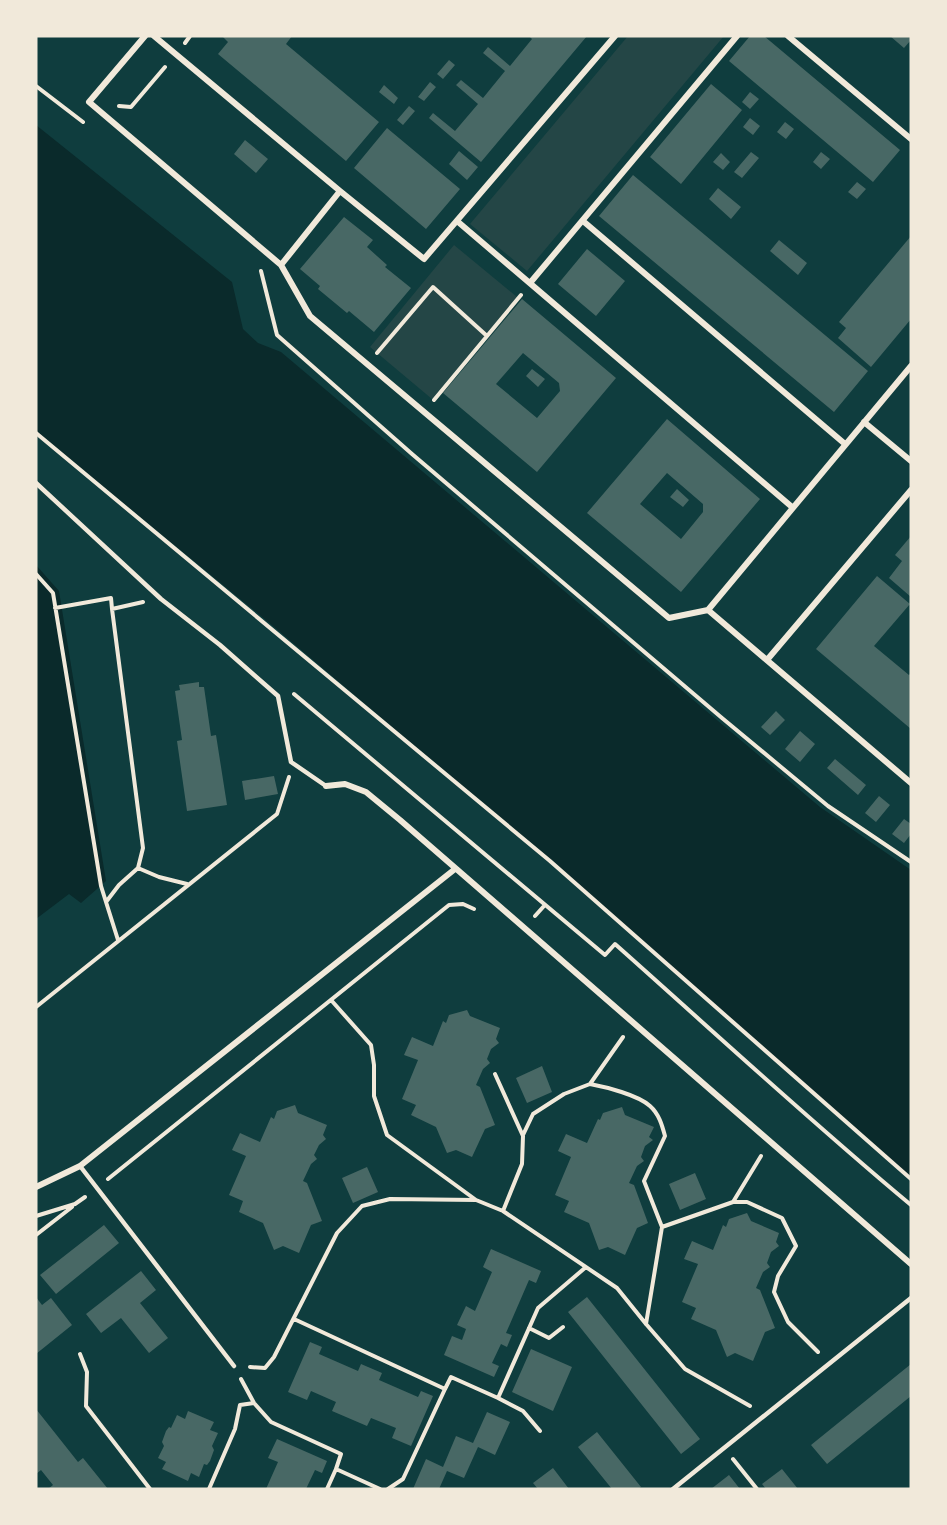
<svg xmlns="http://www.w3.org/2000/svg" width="947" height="1525" font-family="'Noto Sans',sans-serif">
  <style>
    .green { fill: #244646 }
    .water { fill: #0a2a2b }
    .building { fill: #486865; fill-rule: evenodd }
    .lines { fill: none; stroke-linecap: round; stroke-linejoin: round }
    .path { stroke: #f1e9da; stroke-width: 4 }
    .service { stroke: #f1e9da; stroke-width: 4.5 }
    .minor { stroke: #f1e9da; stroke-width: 6 }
  </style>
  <rect width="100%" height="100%" fill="#0f3d3e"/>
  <path class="green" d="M628,36H724L527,271L470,224Z
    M454,245L517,297L432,399L370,347Z"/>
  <path class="water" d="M36,125L232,282L243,329L258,343L281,352L820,807L911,870V1179L550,861L267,621L36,432Z
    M36,565L59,591L106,881L81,903L69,894L36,919Z"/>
  <path class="building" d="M224,36H292L286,44L379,122L346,161L218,54L228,42L223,37Z
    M529,36H587L481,162L429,118L433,113L455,131L478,104L456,85L461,80L483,98L505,71L483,53L488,47L510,66L532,39Z
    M750,36H764L900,150L873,182L729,61Z
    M890,36H911V40L904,48Z
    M449,60L455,65L443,79L437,74Z
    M430,82L436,87L424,101L418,97Z
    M711,84L742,110L681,184L650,157Z
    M384,85L398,98L394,104L379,92Z
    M750,92L759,99L750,109L742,102Z
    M409,106L415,111L403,125L397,120Z
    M750,118L760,126L753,135L743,127Z
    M785,122L794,129L786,139L777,132Z
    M387,128L460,189L426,229L354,168Z
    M245,140L268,159L256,173L234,154Z
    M459,151L478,167L467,180L449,164Z
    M751,152L759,158L742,178L734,172Z
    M821,152L830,159L821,169L813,162Z
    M721,153L730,162L723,170L713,162Z
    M633,175L868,371L834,412L599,216Z
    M857,182L866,189L857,199L848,192Z
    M718,188L741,207L731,219L709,199Z
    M344,217L373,240L367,247L387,265L385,267L411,288L374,332L349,311L347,313L318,289L320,286L300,269Z
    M911,236V319L871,367L838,338L846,328L839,322Z
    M779,240L807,263L798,275L770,251Z
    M587,249L625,281L596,316L558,284Z
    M522,299L616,378L537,472L443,393ZM523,353L559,383L560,391L537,418L496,384Z
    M532,369L545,379L538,387L526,376Z
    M667,419L760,499L681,592L587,513ZM667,473L703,504V512L681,539L640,504Z
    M677,489L689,500L683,507L670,497Z
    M911,536V597L889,578L902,561L895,555Z
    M877,576L910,604L874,646L909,675L911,673V729L816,649Z
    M199,682V687H204L211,736L216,735L227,805L187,811L177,741L182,740L175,691L180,690L179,685Z
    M776,711L785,720L770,735L761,727Z
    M800,731L815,744L800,762L785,749Z
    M835,759L866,785L858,795L827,768Z
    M274,776L278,794L245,800L242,781Z
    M879,796L890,805L876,822L865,813Z
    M904,819L911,824V834L904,843L892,834Z
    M467,1010L470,1016L500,1028L496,1039L499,1043L491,1049L487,1059L490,1063L483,1069L476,1085L480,1087L495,1125L485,1129L472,1157L456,1150L447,1153L436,1127L411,1115L416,1105L402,1099L418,1060L404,1055L412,1037L433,1046L443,1021L446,1023L449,1015Z
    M542,1066L552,1092L527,1103L516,1078Z
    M295,1105L298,1113L327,1125L323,1135L326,1139L319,1145L314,1155L317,1159L311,1164L303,1181L307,1183L322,1221L311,1225L299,1253L283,1246L274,1250L263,1223L239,1212L243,1201L229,1195L246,1156L232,1150L240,1133L260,1142L271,1117L274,1119L277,1111Z
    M622,1107L625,1115L654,1127L649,1137L653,1140L645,1146L641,1157L644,1161L637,1166L629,1183L634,1185L648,1223L637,1228L625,1255L608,1247L599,1250L589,1223L564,1212L569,1201L555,1195L571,1157L558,1151L566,1134L587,1143L598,1119L600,1120L603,1113Z
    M367,1167L378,1192L353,1203L342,1178Z
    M695,1173L706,1199L680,1210L669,1184Z
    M747,1213L751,1221L779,1233L776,1242L779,1246L771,1252L767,1263L770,1267L763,1272L756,1288L760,1290L775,1328L765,1332L753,1361L735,1353L727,1357L716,1330L691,1319L696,1308L682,1302L698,1264L684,1259L692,1241L713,1250L723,1225L726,1227L729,1219Z
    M104,1225L119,1243L56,1294L40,1275Z
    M491,1249L541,1271L536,1283L529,1280L506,1333L512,1335L507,1347L501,1344L492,1363L499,1366L494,1377L444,1355L452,1336L462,1340L466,1329L457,1325L466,1306L475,1311L492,1272L483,1267Z
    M141,1271L156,1290L140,1303L168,1338L149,1353L121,1318L101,1333L86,1314Z
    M36,1297L42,1305L51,1298L72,1325L36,1354Z
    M587,1297L700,1439L681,1454L568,1312Z
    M310,1342L322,1347L319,1354L358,1371L361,1364L382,1373L379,1380L418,1397L421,1391L433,1396L411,1446L392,1438L396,1428L371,1418L367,1426L332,1411L336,1402L311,1391L307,1400L288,1392Z
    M531,1349L572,1367L553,1411L512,1392Z
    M911,1364V1396L827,1464L811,1445Z
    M36,1409L78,1462L83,1458L108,1489H48L53,1485L41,1470L36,1474Z
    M188,1411L214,1422L210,1430L218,1433L212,1446L214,1450L210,1461L207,1465L204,1464L199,1477L191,1473L188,1481L162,1469L166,1462L158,1458L164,1446L162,1442L166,1431L169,1427L171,1428L177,1415L185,1419Z
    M487,1412L510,1422L495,1455L478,1447L464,1478L447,1471L439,1489H413L426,1459L443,1467L456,1436L473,1443Z
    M597,1432L641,1487L638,1489H612L578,1447Z
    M277,1439L327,1461L322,1473L315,1470L306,1489H266L278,1462L268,1458Z
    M553,1468L569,1489H538L533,1483Z
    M782,1469L798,1489H766L762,1484Z
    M729,1475L740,1489H711Z"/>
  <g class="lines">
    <path class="path" d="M185,43L190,36
      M36,86L83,122
      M119,106L131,107L165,67
      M261,271L277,335L412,454L722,718L828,806L911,862
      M377,353L433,287L487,336
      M434,400L521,295
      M36,433L550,861L911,1179
      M36,574L53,593L101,886L106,902
      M55,608L111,598L112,609
      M294,694L605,955L615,944C713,1031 810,1121 911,1205
      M138,868L159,877L187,884
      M535,916L544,906
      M118,940L106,902L119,885L138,868L143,848L112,609L143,602
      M331,1000L371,1045L374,1065V1096L387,1135L476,1200
      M36,1007L277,814L289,777
      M623,1037L590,1084C606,1087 638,1095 650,1106C659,1114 662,1125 665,1136L644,1181L662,1227L646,1324
      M495,1074L523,1136L522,1164L503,1211
      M523,1135L533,1114L564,1094L590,1084
      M761,1156L733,1202H747L782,1218L796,1246L778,1276L774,1292L788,1322L818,1352
      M108,1179L449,905L463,904L474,909
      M36,1216L75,1204L85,1197
      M662,1227L733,1202
      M36,1235L72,1207
      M294,1319L445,1389L403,1479L388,1489
      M529,1328L549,1338L563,1327
      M80,1354L87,1372L86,1406L150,1489
      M250,1367L265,1368L274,1357L337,1233L362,1206L390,1199L476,1200L503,1211L617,1288L646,1324L685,1369L750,1406
      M241,1379L254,1403L271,1422L341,1454L336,1469L380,1489
      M445,1389L451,1377L498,1398L538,1308L586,1267
      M498,1398L523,1411L540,1431
      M733,1459L757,1489
      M209,1489L235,1429L240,1405L254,1403
      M327,1489L336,1469"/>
    <path class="service" d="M36,483L161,599L220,645L278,696L291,762L326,786
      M80,1166L234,1366
      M673,1489L911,1298"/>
    <path class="minor" d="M145,36L89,102L281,265L310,316L669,618L708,610L911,783
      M154,36L340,191L424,259L615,36
      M788,36L911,139
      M457,221L792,507
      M583,221L845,444
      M281,265L340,191
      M530,283L737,36
      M864,422L911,461
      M708,610L911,366
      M767,660L911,490
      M326,786L345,784L366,792L400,820L911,1264
      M36,1187L80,1166L455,869"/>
  </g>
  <rect width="947" height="1525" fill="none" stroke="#f1e9da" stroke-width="75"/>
</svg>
